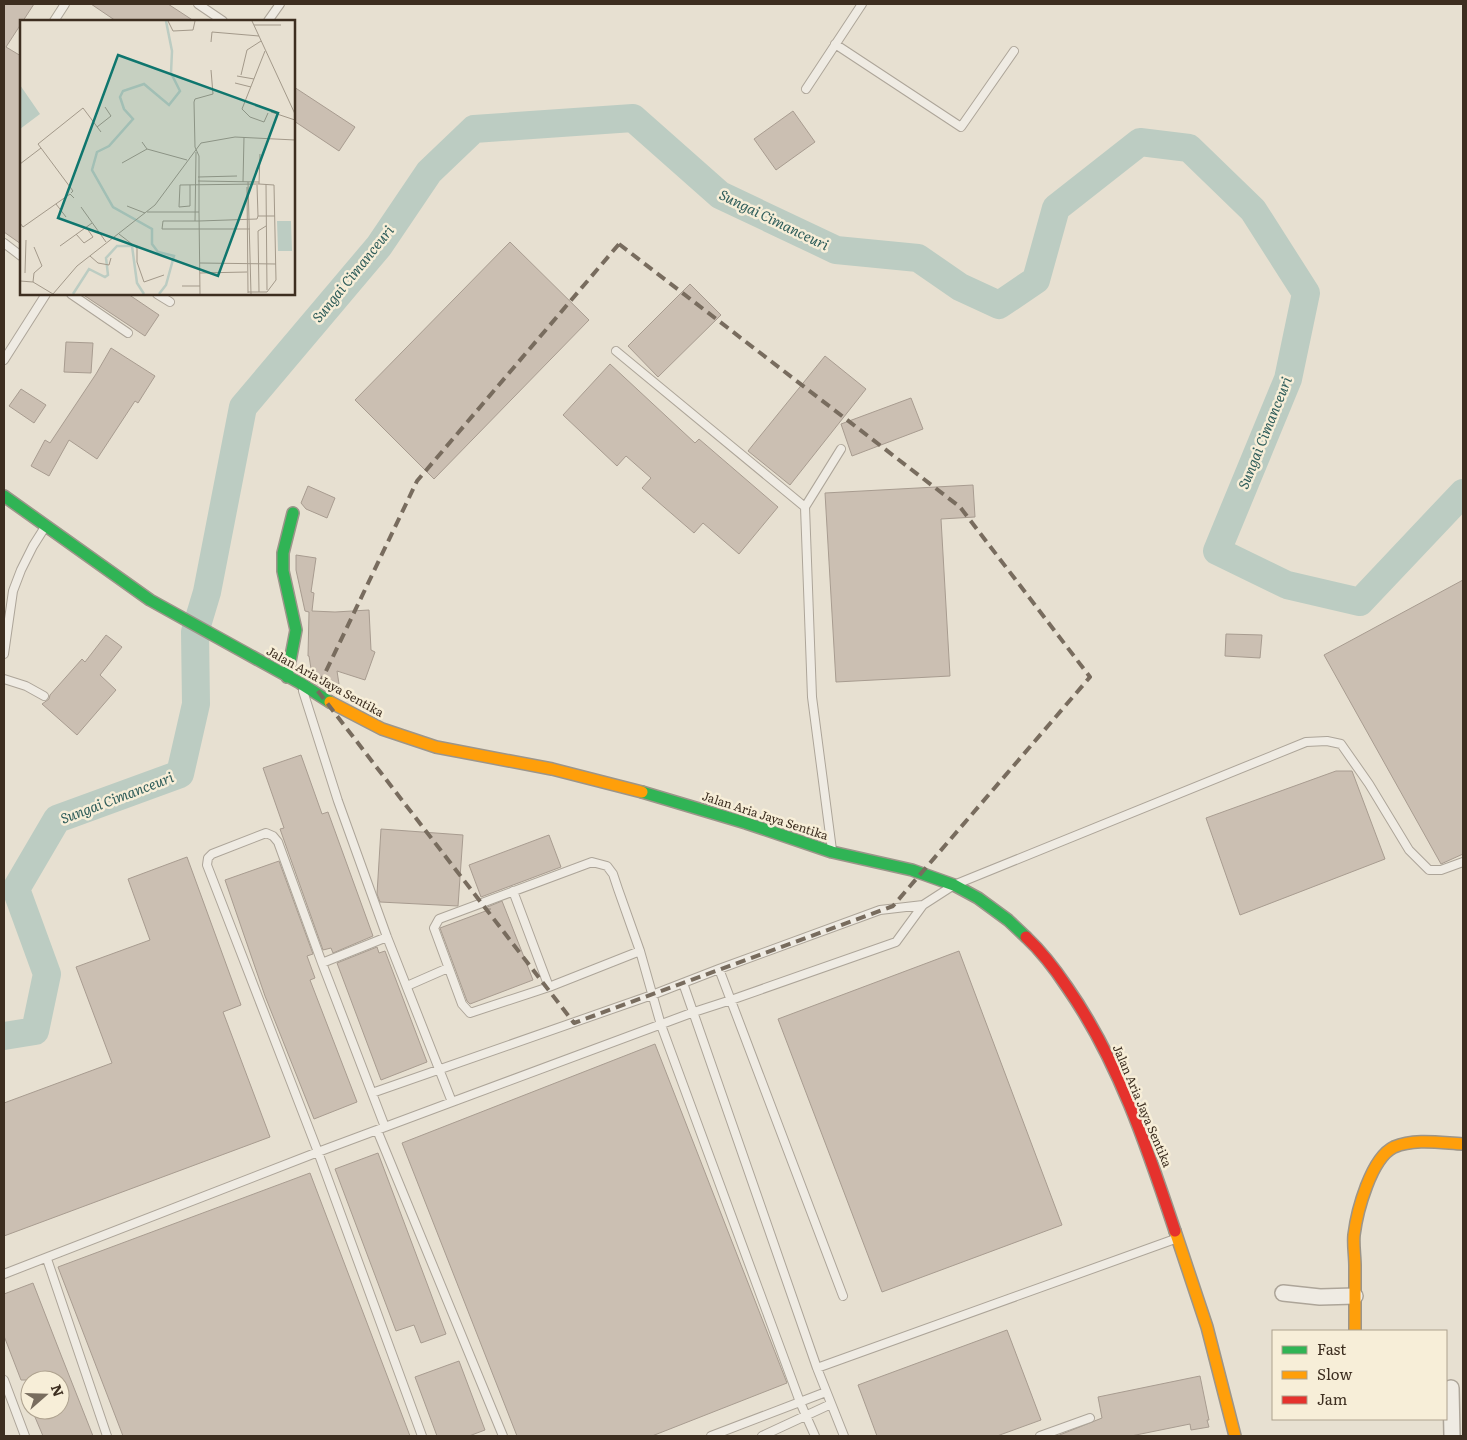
<svg xmlns="http://www.w3.org/2000/svg" width="1467" height="1440" font-family="Literata,serif">
  <style>
    .lines { fill: none; stroke-linecap: round; stroke-linejoin: round }
    .river { stroke: #bcccc2; stroke-width: 28 }
    .building { fill: #cbbfb2; stroke: #a89c90 }
    .lane-casing { stroke: #ada599; stroke-width: 10 }
    .street-casing { stroke: #ada599; stroke-width: 18 }
    .fast-casing { stroke: #9c958a; stroke-width: 14 }
    .slow-casing { stroke: #9c958a; stroke-width: 14 }
    .jam-casing { stroke: #9c958a; stroke-width: 14 }
    .lane { stroke: #efebe3; stroke-width: 8 }
    .street { stroke: #efebe3; stroke-width: 15 }
    .fast { stroke: #30b455; stroke-width: 11 }
    .slow { stroke: #ff9f0a; stroke-width: 11 }
    .jam { stroke: #e5322d; stroke-width: 11 }
    .marked { fill: none; stroke: #786c5e; stroke-width: 4; stroke-dasharray: 10 6; stroke-linejoin: round }
    .labels { text-anchor: middle; stroke-width: 5; stroke-linejoin: round; paint-order: stroke }
    .street-label { font-size: 12px; fill: #3d2e20; stroke: #f7eed8 }
    .water-label { font-size: 14px; font-style: italic; fill: #2f5d5a; stroke: #f7eed8 }
    .inset-river { fill: none; stroke: #bcccc2; stroke-width: 2.5 }
    .inset-road { fill: none; stroke: #a3998a; stroke-width: 1 }
    .view { fill: #0f766e; fill-opacity: 0.15; stroke: #0f766e; stroke-width: 2.5 }
    .inset-edge { fill: none; stroke: #3d2e20; stroke-width: 2.5 }
  </style>
  <rect width="100%" height="100%" fill="#e7e0d1"/>
  <g class="lines">
    <path class="river" d="M4,1036L35,1031L47,974L16,889L57,819L180,774L196,704L195,632L207,592L243,407L379,246L429,172L474,129L633,118L720,195L836,250L918,258L960,287L999,305L1036,280L1056,208L1140,142L1189,148L1253,210L1306,293L1288,379L1217,551L1287,585L1360,602L1463,493"/>
  </g>
  <path class="building" d="M4,4H34L6,47L21,56V244L4,232Z
    M91,4H168L194,21H116Z
    M294,87L355,127L339,151L294,121Z
    M793,111L815,142L776,170L754,139Z
    M510,242L589,320L434,479L355,400Z
    M690,284L721,315L658,377L628,346Z
    M82,294H128L159,315L145,336Z
    M66,342L93,343L91,373L64,372Z
    M111,348L155,376L138,403L135,401L97,459L69,440L49,476L31,466L45,440L50,443L96,374Z
    M825,356L866,389L790,485L748,451Z
    M610,364L695,443L699,439L778,507L739,554L703,523L694,533L642,488L651,478L626,456L617,466L563,415Z
    M21,389L46,405L34,423L9,406Z
    M911,398L923,429L852,456L841,424Z
    M973,485L975,517L941,519L950,676L836,682L825,493Z
    M308,486L335,498L327,518L306,509L301,503Z
    M296,555L316,558L311,592L314,593L312,611L335,612L369,610L371,650L375,652L365,680L337,671L339,684L329,685L312,675L309,656H308L309,612L305,611L296,570Z
    M1463,580V854L1441,864L1324,655Z
    M1226,634L1262,635L1260,658L1225,656Z
    M106,635L122,647L100,675L116,690L77,735L42,704L49,699L50,695L82,659L85,662Z
    M301,755L322,814L328,812L373,936L333,953L331,948L323,950L280,829L284,828L263,768Z
    M1336,771H1352L1385,859L1240,915L1206,818Z
    M381,829L463,835L458,906L380,902L377,894Z
    M549,835L561,867L481,897L469,865Z
    M187,857L241,1005L223,1012L270,1137L4,1236V1103L112,1063L76,967L150,940L128,879Z
    M279,861L313,954L307,956L315,978L310,980L357,1102L314,1119L265,996L225,880Z
    M502,901L533,980L470,1004L467,1001L440,928L491,909L485,908Z
    M377,947L379,953L385,951L427,1062L381,1080L337,963Z
    M959,951L1062,1225L882,1292L778,1019Z
    M655,1044L787,1383L652,1436H517L402,1143Z
    M378,1153L446,1334L421,1343L414,1325L396,1331L335,1169Z
    M310,1173L410,1436H123L58,1267Z
    M33,1283L61,1355L93,1436H43L32,1410H60V1380H21L4,1336V1294Z
    M1007,1330L1041,1420L997,1436H877L858,1385Z
    M459,1361L485,1430L469,1436H437L415,1377Z
    M1200,1376L1209,1420H1207L1209,1427L1191,1430L1190,1424L1131,1436H1057L1102,1418L1098,1397Z"/>
  <g class="lines">
    <g class="lane-casing">
      <path id="lane" d="M198,4L223,21
        M54,21L65,4
        M268,21L280,4
        M835,44L961,127L1014,51
        M806,89L862,4
        M4,243L21,256
        M71,294L128,333
        M157,294L170,302
        M616,351L805,507
        M4,360L46,294
        M4,654L13,591L21,570L33,546L45,527
        M4,679L26,686L44,696
        M303,691L338,801L387,937L452,1102L694,1012L731,1000L896,942L923,905L954,885L1306,742L1327,741L1341,744L1369,784L1409,850L1429,870H1441L1463,862
        M832,850L812,697L805,507L841,449
        M513,891L549,987
        M640,951L549,987L470,1013L462,1004L434,928L439,919L592,862L607,866L613,874L618,889L640,951L661,1025L800,1402L815,1436
        M322,963L387,937
        M719,969L843,1296
        M683,983L817,1368L844,1436
        M407,986L448,968
        M372,1093L652,995L719,969L880,910L923,905
        M385,1127L322,963L278,842L273,836L266,833L212,854L208,858L207,865L318,1152L422,1436
        M377,1130L503,1436
        M47,1259L107,1436
        M4,1274L318,1152L452,1102
        M817,1368L1175,1239
        M4,1380L25,1436
        M711,1436L826,1392
        M762,1436L831,1404
        M1040,1436L1090,1418"/>
    </g>
    <g class="street-casing">
      <path id="street" d="M1283,1293L1320,1297L1355,1296
        M1451,1388L1452,1436"/>
    </g>
    <g class="fast-casing">
      <path id="fast" d="M4,496L150,600L300,683L330,702
        M287,677L296,630L283,571V553L293,513
        M642,792L746,823L832,852L912,870L954,885L978,898L1008,920L1026,937"/>
    </g>
    <g class="slow-casing">
      <path id="slow" d="M330,702L382,729L436,747L552,769L642,792
        M1175,1231L1207,1327L1235,1436
        M1355,1331C1355,1309 1355,1288 1355,1266C1355,1256 1353,1245 1354,1235C1357,1211 1371,1158 1394,1147C1415,1138 1442,1143 1463,1144"/>
    </g>
    <g class="jam-casing">
      <path id="jam" d="M1026,937C1042,952 1055,969 1067,987C1118,1060 1147,1147 1175,1231"/>
    </g>
    <use href="#lane" class="lane"/>
    <use href="#street" class="street"/>
    <use href="#fast" class="fast"/>
    <use href="#slow" class="slow"/>
    <use href="#jam" class="jam"/>
  </g>
  <path class="marked" d="M619,244L960,507L1090,677L893,906L574,1023L317,690L417,481Z"/>
  <g class="labels">
    <g class="street-label">
      <text transform="translate(325 682) rotate(29)" y="4">Jalan Aria Jaya Sentika</text>
      <text transform="translate(765 816) rotate(18)" y="4">Jalan Aria Jaya Sentika</text>
      <text transform="translate(1142 1106) rotate(67)" y="4">Jalan Aria Jaya Sentika</text>
    </g>
    <g class="water-label">
      <text transform="translate(774 220) rotate(26)" y="5">Sungai Cimanceuri</text>
      <text transform="translate(353 274) rotate(-51)" y="5">Sungai Cimanceuri</text>
      <text transform="translate(1265 433) rotate(-68)" y="5">Sungai Cimanceuri</text>
      <text transform="translate(117 798) rotate(-21)" y="5">Sungai Cimanceuri</text>
    </g>
  </g>
  <g transform="translate(20 20)">
    <rect width="275" height="275" fill="#e7e0d1"/>
    <path d="M0,65L20,94L0,109ZM257,201H271L272,231H258Z" fill="#bcccc2"/>
    <path class="inset-river" d="M53,274L69,249L85,257L88,255L86,238L97,226H112L117,263L124,274M139,274L146,265L154,236L138,232L132,224V209L93,187L72,150L77,132L89,126L113,99L104,89L100,77L103,71L124,64L149,85L160,71L151,53L152,31L146,1"/>
    <path class="inset-road" d="M148,1L153,11L173,10L175,1M232,1L275,94M234,5H261M191,22L192,12L239,16M245,31L222,89L230,97L244,102L248,93M221,55L227,30L241,21M217,56L234,59M215,63L231,67M251,92L275,100M77,107L91,96L85,87M122,122L127,129L167,140M102,143L127,129M0,144L21,128M178,157L217,156M178,161L239,162M223,162L224,117M228,162L231,274M246,164L247,270M170,165V186L159,187L160,165L239,164L240,134M237,165L238,196H255M227,167L228,273M51,173L53,171L18,124L63,88L81,112M36,184L46,197M107,186L125,193M61,187L86,222M127,192H179V136L175,127L174,82L175,79L193,74L191,50M179,192L180,274M175,201L176,132M179,201H143L142,209H230M179,201L237,199L238,196M0,203L3,207L50,174L54,178M56,214L64,223L73,217L66,207M99,214L117,228V242L124,262L144,255M40,226L72,203M70,236L78,243L89,245L91,238M180,243L256,244M5,253L6,220M180,253L227,252M0,261L13,262L33,274M13,262L14,253L22,246L14,227M162,266H180M228,272H247L256,260L254,165L239,164M239,272L238,211L246,206M33,274L57,246L135,185L181,123L215,117L275,120"/>
    <path class="view" d="M98,35L258,93L198,256L38,198Z"/>
    <rect width="275" height="275" class="inset-edge"/>
  </g>
  <rect width="1467" height="1440" fill="none" stroke="#3d2e20" stroke-width="10"/>
  <rect x="1272" y="1330" width="175" height="90" fill="#f7eed8" stroke="#ada18e"/>
  <rect x="1282" y="1346" width="25" height="8" fill="#30b455" stroke="#ada18e"/>
  <text x="1317" y="1355" font-size="15" fill="#3d2e20">Fast</text>
  <rect x="1282" y="1371" width="25" height="8" fill="#ff9f0a" stroke="#ada18e"/>
  <text x="1317" y="1380" font-size="15" fill="#3d2e20">Slow</text>
  <rect x="1282" y="1396" width="25" height="8" fill="#e5322d" stroke="#ada18e"/>
  <text x="1317" y="1405" font-size="15" fill="#3d2e20">Jam</text>
  <g transform="translate(45 1395) rotate(70)"><circle r="24" fill="#f7eed8" stroke="#ada18e"/>
  <path d="M0-4L9 19L0 12L-9 19Z" fill="#786c5e"/>
  <text y="-8" font-size="14" font-weight="bold" text-anchor="middle" fill="#3d2e20">N</text>
  </g>
</svg>
